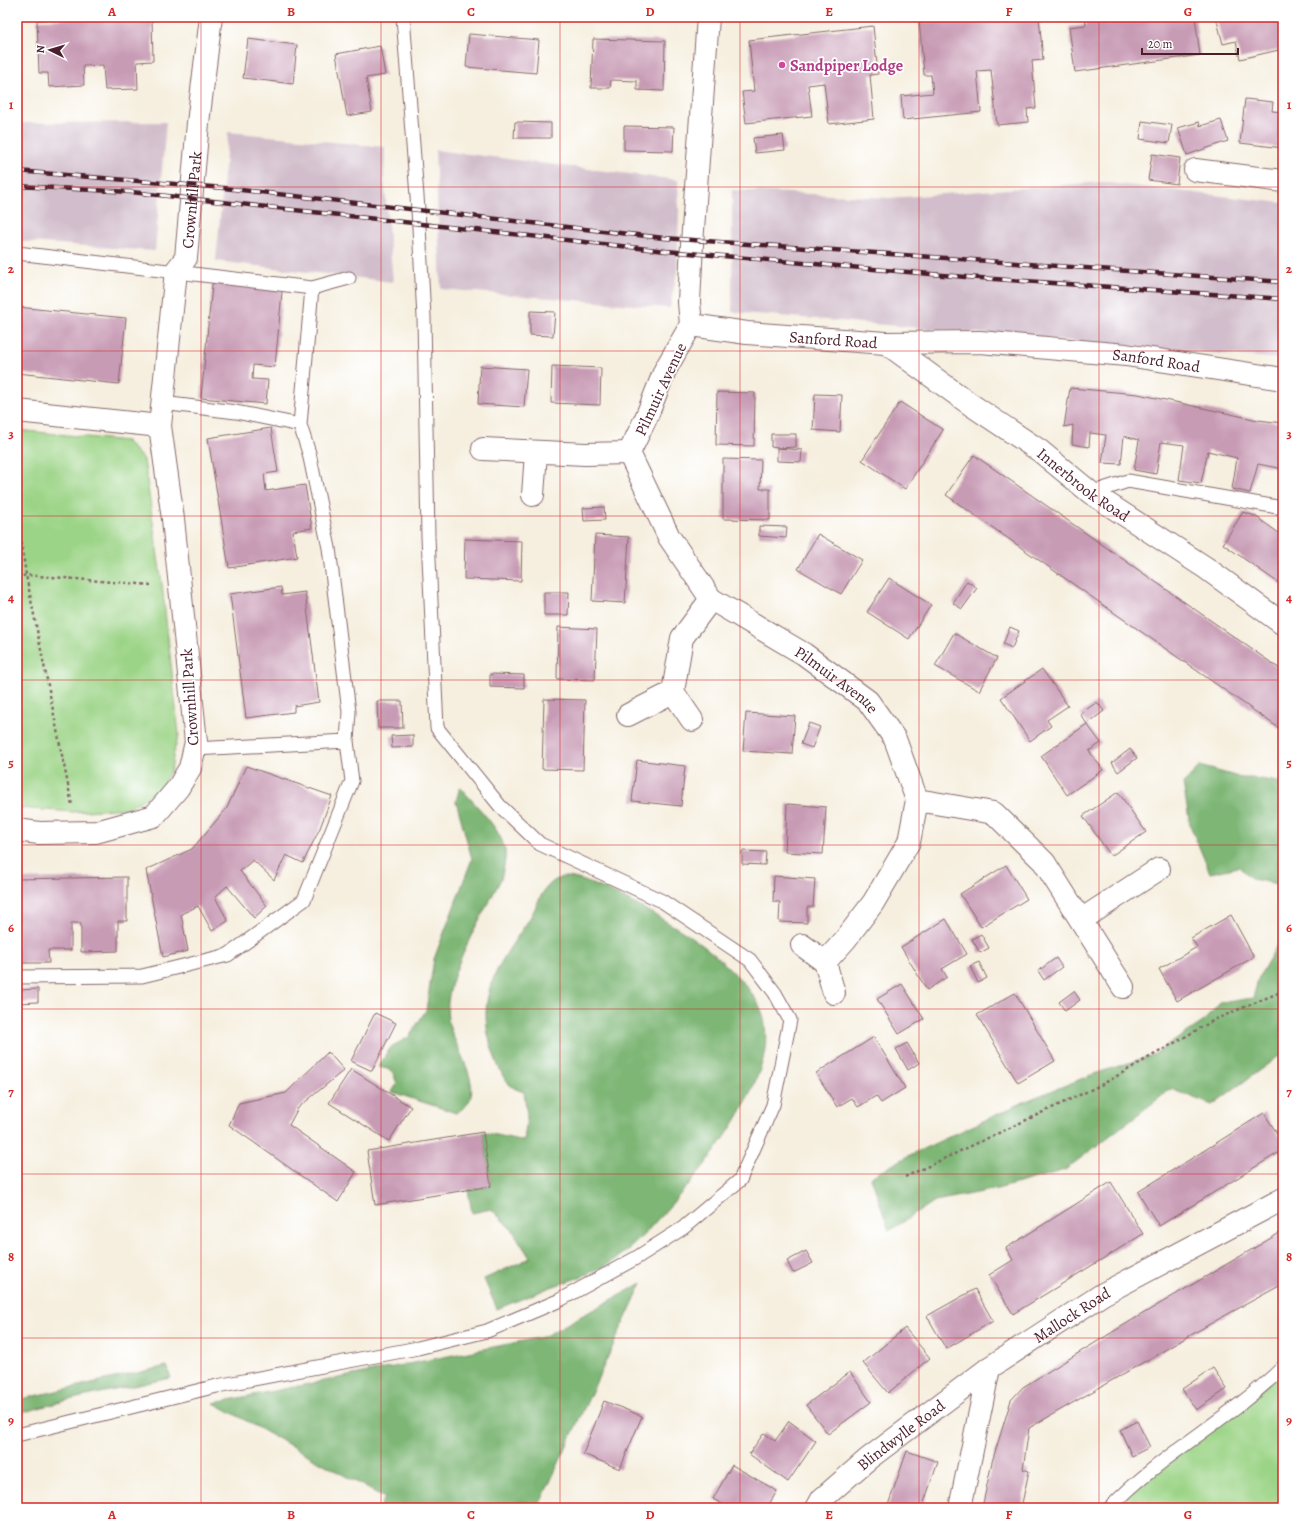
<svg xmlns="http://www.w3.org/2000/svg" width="1300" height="1525" font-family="Alegreya,serif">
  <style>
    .industrial { fill: #d1bdcb }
    .green { fill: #9cd487; stroke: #737a59 }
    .forest { fill: #7db674; stroke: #646a50 }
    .building { fill: #c89bb5 }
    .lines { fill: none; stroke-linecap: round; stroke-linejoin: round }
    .lane-casing { stroke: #86686a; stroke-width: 15 }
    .street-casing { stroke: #86686a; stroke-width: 24 }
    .path { stroke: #86686a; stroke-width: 2.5; stroke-dasharray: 3 3; stroke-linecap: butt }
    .lane { stroke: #fff; stroke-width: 13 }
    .street { stroke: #fff; stroke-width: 22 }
    .rail-casing { stroke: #4a1f2b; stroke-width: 4.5 }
    .rail { stroke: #fff; stroke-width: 3; stroke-dasharray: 9; stroke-linecap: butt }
    .grid { fill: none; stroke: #d62828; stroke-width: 1; stroke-opacity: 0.55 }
    .hotel-dot { fill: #d1479c; stroke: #fff; stroke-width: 1.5 }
    .labels { text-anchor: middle; stroke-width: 3.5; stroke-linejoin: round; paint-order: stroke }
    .hotel-label { font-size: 16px; font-weight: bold; fill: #b23c85; stroke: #fff; text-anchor: start }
    .street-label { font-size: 16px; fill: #4a1f2b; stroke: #fff }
    .neatline { fill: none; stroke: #d62828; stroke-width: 1.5 }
    .grid-label { font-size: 13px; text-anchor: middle; font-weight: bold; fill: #d62828 }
  </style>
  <rect width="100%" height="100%" fill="#fff"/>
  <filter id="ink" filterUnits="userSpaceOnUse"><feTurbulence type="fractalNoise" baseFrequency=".025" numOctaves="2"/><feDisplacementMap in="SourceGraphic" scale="8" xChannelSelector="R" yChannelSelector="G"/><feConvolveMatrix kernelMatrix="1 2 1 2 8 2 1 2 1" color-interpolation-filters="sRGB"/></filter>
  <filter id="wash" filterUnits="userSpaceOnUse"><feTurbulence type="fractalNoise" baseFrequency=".012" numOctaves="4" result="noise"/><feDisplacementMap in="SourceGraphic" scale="16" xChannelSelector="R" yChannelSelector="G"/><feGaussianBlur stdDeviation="0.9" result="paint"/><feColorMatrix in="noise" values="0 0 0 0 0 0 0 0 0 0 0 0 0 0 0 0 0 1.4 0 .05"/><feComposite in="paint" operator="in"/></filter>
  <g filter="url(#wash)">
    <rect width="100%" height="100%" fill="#f6efdf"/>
    <path class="industrial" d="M166,122L155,251L17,241V123Z
      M228,132L385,147L384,179L393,282L216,261Z
      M435,150L678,180L679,211L677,272L670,308L441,289Z
      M1100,182L1283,203V359L732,312V190L890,198Z"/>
    <path class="green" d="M17,430L126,441L144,460L162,585L179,735L174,751L171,771L158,790L129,808L73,812L17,808Z
      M1283,1367V1508H1110Z"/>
    <path class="forest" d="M1200,766L1242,778H1255L1283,783V885L1252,879L1239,867L1210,873L1190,825L1183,783Z
      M460,787C474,804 502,829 505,851C506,861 503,870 501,879C483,915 442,979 448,1020C452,1043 482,1083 468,1103C466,1107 460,1110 456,1113L392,1092L397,1084C392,1070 394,1070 378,1067L391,1047L409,1037L426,1010L434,959L472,859L456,801Z
      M563,877C588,875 659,917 682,931C708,947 755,986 763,1015C768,1033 766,1055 759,1072C739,1127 697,1177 658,1219C644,1235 628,1252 610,1263C592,1274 571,1280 551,1287C533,1294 515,1302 497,1309L484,1279L530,1258L513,1231L491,1209L472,1213L468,1190L491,1186L483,1132L524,1141L527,1116L524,1092C508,1088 503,1078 497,1063C472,1001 493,972 528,921C539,905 541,883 563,877Z
      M1283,939V1053L1212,1105L1171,1089L1065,1170L997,1189L935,1201L889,1231L871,1177L910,1155L1026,1101L1091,1075L1153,1055L1203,1022L1220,1003L1253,998L1259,977L1279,942Z
      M642,1283L538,1508H379L385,1498L214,1403L543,1337Z
      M167,1366L171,1378L68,1400L17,1414V1400Z"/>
    <g id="blocks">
      <path class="building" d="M117,17H152L153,61L137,62L138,89L105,90L103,65L83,66L84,85L49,87L48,73H39L37,20Z
        M943,17H1039L1043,60L1032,61L1036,108L1027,109L1028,122L997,125L991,70L977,71L981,112L903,120L901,96L933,93L931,75H924L919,19Z
        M1085,17H1195L1200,55L1075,72L1069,27L1086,25Z
        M1216,17H1283V49L1240,59L1236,41L1223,44Z
        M873,26L878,74L870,75L874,119L829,124L824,83L808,85L812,116L746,123L742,92L754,91L749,40Z
        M469,34L539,40L536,73L466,67Z
        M248,39L297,45L293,84L243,78Z
        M593,39L665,41L664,91L637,90V81L611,80L610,88H591Z
        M380,46L385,75L366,78L372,112L347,116L336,54Z
        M1245,99L1273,102L1272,111L1283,112V148L1240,143Z
        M1221,120L1228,141L1187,155L1178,128L1199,122L1200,126Z
        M1142,121L1172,125L1169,143L1140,139Z
        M515,122L551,123V138H514Z
        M624,126L674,127L673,151L624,150Z
        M783,135L785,150L755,153L753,138Z
        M1152,154L1180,158L1177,184L1148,180Z
        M213,275L283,281L275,367L253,365L252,379L268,380L266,404L201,398Z
        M17,307L126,318L119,384L17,373Z
        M530,311L555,312L553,336L530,335Z
        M480,366L527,369L524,407L478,404Z
        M552,366L601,368L600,405L551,403Z
        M1070,388L1138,394L1258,420L1283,423V469L1258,464L1250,493L1232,489L1237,458L1208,451L1201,483L1179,480L1184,445L1161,442L1156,474L1134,470L1139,440L1124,436L1121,464L1102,463L1106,435L1090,433L1089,447L1072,444L1073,425L1064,427Z
        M717,392L755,393L754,446L716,445Z
        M815,394L842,395L840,432L813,430Z
        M900,402L943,430L905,489L862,460Z
        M271,428L278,472L264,474L266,491L305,485L312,528L293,531L297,557L229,568L208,438Z
        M771,434H796V447L777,448L802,450L801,462L777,461V448L771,447Z
        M974,455L1283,671V731L946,495Z
        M723,459L761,460L760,489H770V520L723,519Z
        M604,507L605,520L584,521L583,508Z
        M1243,512L1255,516L1283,536V586L1223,544Z
        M759,526L787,527L786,538L759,536Z
        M818,534L862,560L841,594L798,569Z
        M595,535L629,537L625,603L592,601Z
        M465,539L522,541L521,581L464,579Z
        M889,578L931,605L909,639L867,612Z
        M967,581L977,588L962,609L953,603Z
        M281,587L282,595L305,592L319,702L294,706V712L246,718L230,594Z
        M544,592H569L568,615H544Z
        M558,627L597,629L595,680L557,679Z
        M1010,627L1019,631L1012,648L1003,644Z
        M954,633L997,658L979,691L935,666Z
        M1042,669L1068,706L1047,720L1051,726L1030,741L1001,698Z
        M490,674L524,675V688L490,687Z
        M544,699L585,700L583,770L542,769Z
        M377,701H402L403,728H378Z
        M1097,702L1104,711L1087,724L1101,743L1089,751L1103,770L1067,795L1041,756L1087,724L1080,714Z
        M746,713L795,716L792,754L743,751Z
        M809,723L820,727L812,748L801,744Z
        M413,735V747L392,748L391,736Z
        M1130,749L1137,758L1118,772L1112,763Z
        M637,760L685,766L681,806L632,801Z
        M246,766L332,796L320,828L303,863L286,855L274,880L253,860L240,871L267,906L254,918L227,886L215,897L228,921L212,931L198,906L181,914L188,951L163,957L146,870L192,849L227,808Z
        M1118,792L1146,832L1111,856L1083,816Z
        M787,804L826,807L823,854L785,852Z
        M742,851L766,852L765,865L742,864Z
        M1006,865L1027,899L981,927L960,894Z
        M774,876L815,879L813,907H807V923L779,922L780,902H773Z
        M127,877V921H118V951L81,952V923H71V950H48L49,963H17V879Z
        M1231,915L1254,957L1177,1001L1159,969L1197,947L1191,938Z
        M946,919L967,954L942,969L947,977L927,990L901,947Z
        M981,934L989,948L980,953L972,939Z
        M1056,958L1062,967L1044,980L1038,971Z
        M979,962L987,978L978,983L970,966Z
        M902,984L924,1019L899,1034L877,999Z
        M38,989V1002L17,1003V990Z
        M1074,991L1080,1000L1065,1011L1059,1002Z
        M1015,993L1055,1061L1018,1083L977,1015Z
        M375,1013L396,1023L372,1071L351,1061Z
        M874,1037L905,1088L881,1103L876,1096L858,1107L852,1098L837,1107L816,1073Z
        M907,1043L919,1063L908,1070L896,1049Z
        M328,1052L344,1070L298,1108L289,1125L356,1172L338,1202L229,1125L239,1103L286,1093Z
        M351,1069L411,1107L389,1141L329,1103Z
        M1264,1113L1283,1143V1150L1159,1226L1138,1192Z
        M483,1132L491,1186L375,1205L367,1151Z
        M1111,1182L1143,1234L1013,1314L989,1275L1013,1260L1006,1248Z
        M1283,1231V1284L1217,1320L1029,1428L1023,1469L1029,1471L1021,1508H982L992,1462L1011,1400L1023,1387L1129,1322Z
        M806,1251L813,1263L793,1273L787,1261Z
        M975,1289L993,1321L946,1349L927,1316Z
        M905,1328L930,1358L888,1393L863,1363Z
        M1213,1368L1227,1389L1196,1410L1182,1389Z
        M850,1372L871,1402L828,1434L806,1405Z
        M604,1401L642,1416L620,1469L583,1454Z
        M789,1421L816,1441L788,1482L749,1454L764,1433L775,1441Z
        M1137,1421L1150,1447L1132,1456L1120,1430Z
        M907,1451L938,1462L922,1508H887Z
        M732,1465L777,1491L767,1508H729L713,1499Z"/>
    </g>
  </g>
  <g filter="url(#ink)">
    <use href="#blocks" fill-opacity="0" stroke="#86686a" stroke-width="1"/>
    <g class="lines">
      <g class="lane-casing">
        <path id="lane" d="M17,253L312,288L300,425L309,453L329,548L349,712L347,741L194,749
          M312,288L349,278
          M162,403L236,412L300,425
          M1091,493L1128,481L1283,508
          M17,977L142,976L228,955L304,900L352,781L347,741
          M17,1435L217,1386L418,1348L487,1331L558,1301L636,1258L683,1228L740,1180L773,1105L790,1020L775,993L750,960L662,901L540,844L500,806L437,728L428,537L424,317L418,209L403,17
          M1110,1508C1161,1454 1230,1419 1283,1367"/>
      </g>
      <g class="street-casing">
        <g id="street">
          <path id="s1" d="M708,17L692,244L689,302L691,325L747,333L815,338L886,343L980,342L1126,355L1283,379"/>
          <path d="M1195,170L1283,181"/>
          <path id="s2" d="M691,325L665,370L646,418L629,453L669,537L711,599L804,654L868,701L895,739L917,800L994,813L1044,862L1123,987"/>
          <path id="s3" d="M886,343L970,404L1040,451L1091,493L1206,568L1283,624"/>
          <path d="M17,411L160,426"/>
          <path d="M483,449L585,454L629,453"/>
          <path d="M533,495L536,453"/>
          <path d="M628,715L673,692"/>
          <path d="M692,720L673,692L682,638L711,599"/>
          <path id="s4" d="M17,830L39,833L96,832L154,816L178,788L190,768L196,742L173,519L160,426L176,271L186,258L198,123L211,17"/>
          <path d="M1081,920L1159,869"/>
          <path d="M802,945L825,962L834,993"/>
          <path d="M825,962L845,940L873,903L909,842L917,800"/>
          <path id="s5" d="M817,1508L822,1499L868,1459L989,1368L1103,1294L1283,1199"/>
          <path d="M960,1508L989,1368"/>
        </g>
      </g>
      <path class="path" d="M17,512L26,575L72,805
        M17,578L26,575L151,585
        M905,1177L1103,1084L1216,1019L1283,991"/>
      <use href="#lane" class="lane"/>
      <use href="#street" class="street"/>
      <g class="rail-casing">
        <path id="rail" d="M17,171L224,188L664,238L1283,282
          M17,186L131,192L666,251L966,277L1283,299"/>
      </g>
      <use href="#rail" class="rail"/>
    </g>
  </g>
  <path class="grid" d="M201,17V1508M381,17V1508M560,17V1508M740,17V1508M919,17V1508M1099,17V1508M17,187H1283M17,351H1283M17,516H1283M17,680H1283M17,845H1283M17,1009H1283M17,1174H1283M17,1338H1283"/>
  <circle class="hotel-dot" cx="782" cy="65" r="4"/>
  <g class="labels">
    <g class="hotel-label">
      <text x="790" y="71">Sandpiper Lodge</text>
    </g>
    <g class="street-label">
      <text dy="6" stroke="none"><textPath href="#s4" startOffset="775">Crownhill Park</textPath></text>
      <text dy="6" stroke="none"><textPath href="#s1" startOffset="452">Sanford Road</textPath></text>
      <text dy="6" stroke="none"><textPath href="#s1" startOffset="776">Sanford Road</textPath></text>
      <text transform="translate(660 389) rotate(-65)" y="6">Pilmuir Avenue</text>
      <text dy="6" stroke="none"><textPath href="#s3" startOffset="243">Innerbrook Road</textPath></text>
      <text dy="6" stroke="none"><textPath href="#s2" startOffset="460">Pilmuir Avenue</textPath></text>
      <text transform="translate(189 697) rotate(-94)" y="6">Crownhill Park</text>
      <text dy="6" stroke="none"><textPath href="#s5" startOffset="321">Mallock Road</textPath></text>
      <text dy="6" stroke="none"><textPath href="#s5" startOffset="112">Blindwylle Road</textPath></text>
    </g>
  </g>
  <rect width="1300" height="1525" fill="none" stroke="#fff" stroke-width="44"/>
  <g transform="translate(50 50) rotate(275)" stroke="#ffffff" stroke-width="3" paint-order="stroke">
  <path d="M0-3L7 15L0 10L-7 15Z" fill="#4a1f2b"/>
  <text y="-6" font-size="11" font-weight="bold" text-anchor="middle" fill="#4a1f2b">N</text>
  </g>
  <path d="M1142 48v6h96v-6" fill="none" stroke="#4a1f2b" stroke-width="2"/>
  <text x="1148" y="48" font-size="12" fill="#4a1f2b" stroke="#ffffff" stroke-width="3" paint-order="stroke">20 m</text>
  <rect x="22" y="22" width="1256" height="1481" class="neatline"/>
  <g class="grid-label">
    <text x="112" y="16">A</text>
    <text x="291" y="16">B</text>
    <text x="471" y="16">C</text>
    <text x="650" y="16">D</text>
    <text x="829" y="16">E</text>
    <text x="1009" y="16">F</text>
    <text x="1188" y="16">G</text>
    <text x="11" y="109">1</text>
    <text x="1289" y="109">1</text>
    <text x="11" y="273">2</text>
    <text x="1289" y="273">2</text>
    <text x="11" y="438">3</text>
    <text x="1289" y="438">3</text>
    <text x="11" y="602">4</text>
    <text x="1289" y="602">4</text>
    <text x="11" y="767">5</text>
    <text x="1289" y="767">5</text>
    <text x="11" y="932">6</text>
    <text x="1289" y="932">6</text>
    <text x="11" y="1096">7</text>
    <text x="1289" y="1096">7</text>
    <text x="11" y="1261">8</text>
    <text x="1289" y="1261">8</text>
    <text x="11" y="1425">9</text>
    <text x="1289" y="1425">9</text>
    <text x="112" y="1519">A</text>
    <text x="291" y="1519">B</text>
    <text x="471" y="1519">C</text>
    <text x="650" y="1519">D</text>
    <text x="829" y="1519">E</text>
    <text x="1009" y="1519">F</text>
    <text x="1188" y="1519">G</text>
  </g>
</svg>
